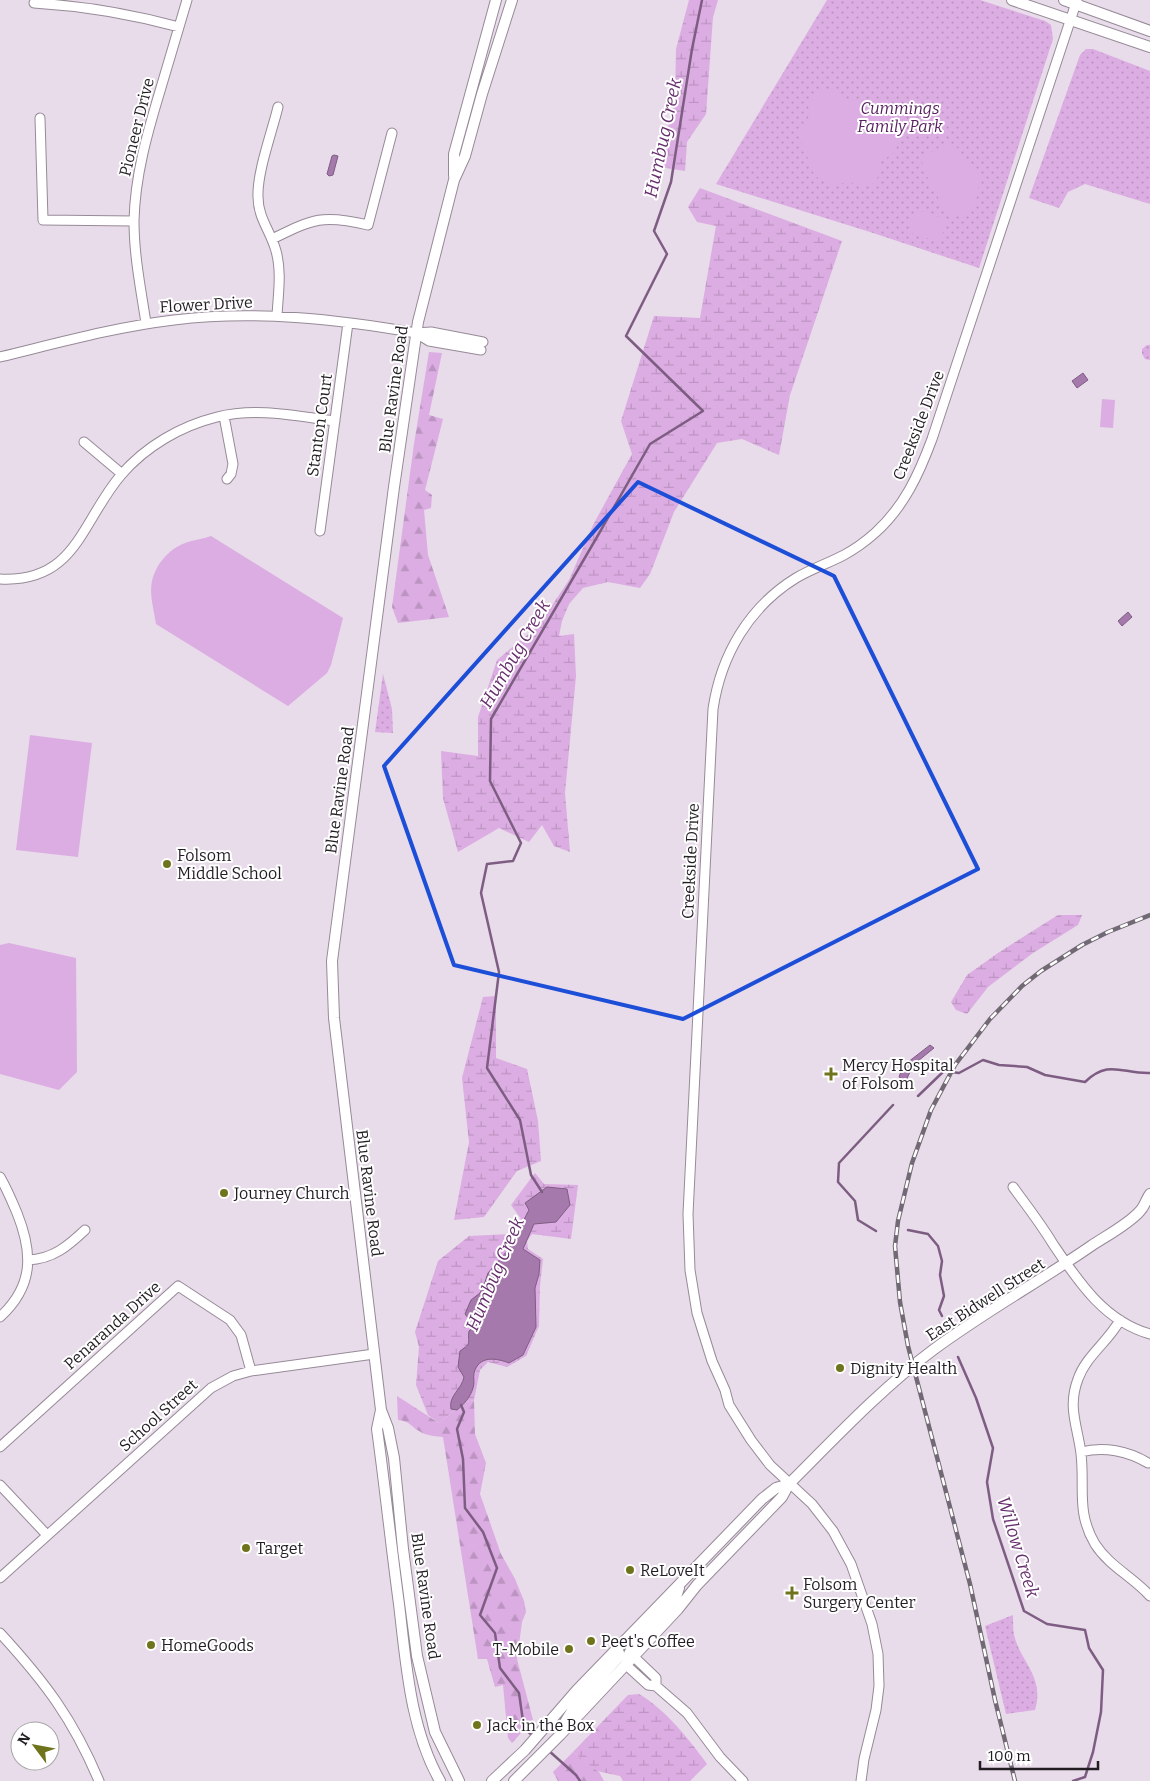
<svg xmlns="http://www.w3.org/2000/svg" width="1150" height="1781" font-family="Bitter,serif">
  <style>
    .grass { fill: url(#grass-dots) }
    .forest { fill: url(#forest-firs) }
    .wetland { fill: url(#wetland-marsh) }
    .pitch { fill: #dcade2 }
    .water { fill: #a679ac; stroke: #7e5d83 }
    .lines { fill: none; stroke-linecap: round; stroke-linejoin: round }
    .stream { stroke: #7e5d83; stroke-width: 2.5 }
    .minor-casing { stroke: #978a98; stroke-width: 11 }
    .major-casing { stroke: #978a98; stroke-width: 12 }
    .minor { stroke: #fff; stroke-width: 9 }
    .major { stroke: #fff; stroke-width: 10 }
    .rail-casing { stroke: #716973; stroke-width: 4.5 }
    .rail { stroke: #fff; stroke-width: 2.5; stroke-dasharray: 8; stroke-linecap: butt }
    .marked { fill: none; stroke: #1d4ed8; stroke-width: 4; stroke-linejoin: round }
    .poi-dot { fill: #6f741c; stroke: #fff; stroke-width: 2 }
    .labels { text-anchor: middle; stroke-width: 4; stroke-linejoin: round; paint-order: stroke }
    .park-label { font-size: 16px; font-style: italic; fill: #571f5f; stroke: #fff }
    .street-label { font-size: 16px; fill: #221d23; stroke: #fff }
    .poi-label { font-size: 16px; fill: #221d23; stroke: #fff; text-anchor: start }
    .water-label { font-size: 18px; font-style: italic; fill: #672e6e; stroke: #fff }
  </style>
  <defs>
    <pattern id="grass-dots" width="8" height="8" patternUnits="userSpaceOnUse" patternTransform="scale(1.25)"><rect width="8" height="8" fill="#dcade2"/><path d="M2 2h.1M6 6h.1" fill="none" stroke="#bc94c2" stroke-width="1.8" stroke-linecap="round"/></pattern>
    <pattern id="forest-firs" width="22" height="20" patternUnits="userSpaceOnUse" patternTransform="scale(1.25)"><rect width="22" height="20" fill="#dcade2"/><path d="M5 1l3.5 6h-7zM16 11l3.5 6h-7z" fill="#bc94c2"/></pattern>
    <pattern id="wetland-marsh" width="20" height="14" patternUnits="userSpaceOnUse" patternTransform="scale(1.25)"><rect width="20" height="14" fill="#dcade2"/><path d="M1 5h8M5 5V1M11 12h8M15 12V8" fill="none" stroke="#bc94c2"/></pattern>
  </defs>
  <rect width="100%" height="100%" fill="#e8dbea"/>
  <path class="grass" d="M827,0H980L1045,21L1051,25L1053,39L979,268L870,232L716,184Z
    M1086,49H1093L1150,71V204L1085,184L1068,192L1059,208L1029,198L1080,55Z
    M1147,345H1150V360L1145,359L1142,354V349Z
    M383,674L392,709L393,733L375,732Z
    M1013,1615C1013,1622 1013,1629 1014,1635C1021,1663 1045,1677 1035,1710L1006,1714L985,1626Z"/>
  <path class="forest" d="M429,352L442,353L429,415L443,419L425,490L432,495L431,508L424,510L428,555L449,617L398,623L392,607L414,444Z
    M397,1396L439,1423L466,1402L474,1400L475,1434L486,1463L480,1494L501,1554L515,1579L524,1601L526,1612L522,1622L517,1659L533,1720L512,1743L508,1738L503,1685L495,1687L487,1659H478L443,1437C434,1436 427,1436 419,1431C410,1426 410,1421 398,1420Z
    M573,1752L599,1772L604,1781H558L553,1772Z"/>
  <path class="wetland" d="M689,0H718L713,17L706,114L687,142L685,171L660,167L664,142L675,98L676,49Z
    M700,188L842,241L790,395L779,455L742,439L717,443L674,512L650,574L640,588L608,582L583,588L569,604L562,621L559,636L574,634L576,676L565,793L570,852L554,846L542,825L529,842L499,828L458,852L443,798L441,751L478,756V717L497,660L539,625L569,580L593,525L632,454L621,421L654,316L700,318L716,226L697,222L688,207Z
    M1058,915H1082L1078,925L1033,953L988,987L967,1014L956,1010L951,1002L967,975L998,953Z
    M496,996V1058L527,1069L538,1121L541,1161L517,1171L484,1217L454,1220L469,1142L462,1078L483,997Z
    M535,1173L544,1184L578,1185L571,1239L532,1234L527,1241L528,1249L543,1259L540,1286L539,1326L526,1356L507,1367L488,1362L480,1370L474,1400L466,1402L439,1423L428,1415L416,1385L419,1347L415,1332L438,1261L469,1236L512,1234L521,1219L511,1205Z
    M639,1694C667,1711 688,1738 707,1764L690,1781H623L620,1776L597,1771L573,1752L628,1695Z"/>
  <path class="pitch" d="M829,90C840,93 847,101 858,102C869,104 878,99 890,101L899,110L895,131L899,141L895,152L879,163L878,177L874,183L866,187L849,182L831,185L815,176L812,170L811,162L802,150L801,132L809,116L808,109L810,102L822,91Z
    M943,145C963,144 957,152 965,163C969,169 976,171 980,177L976,201L971,210L964,214L956,215L948,212L941,205L936,192L929,181L922,162L923,158Z
    M915,209L947,220L940,242L908,232Z
    M1102,399L1115,400L1113,428L1100,427Z
    M211,536L343,618L331,665L327,673L288,706L156,624C154,610 149,594 152,581C156,564 169,549 185,543C193,540 203,539 211,536Z
    M30,735L92,743L78,857L16,850Z
    M9,943L76,958L77,1072L59,1090L0,1074V945Z"/>
  <path class="water" d="M334,155L338,156L333,175L329,176L327,174L332,156Z
    M1083,373L1088,380L1077,388L1072,381Z
    M1128,612L1132,617L1122,626L1118,621Z
    M930,1045L934,1048L913,1065L906,1081L899,1077L903,1066Z
    M547,1187L567,1189L570,1205L556,1222L534,1224L523,1249L540,1260L539,1274L535,1288L536,1327L523,1355L509,1363C496,1358 479,1355 474,1373C473,1378 475,1383 473,1388C470,1398 464,1404 457,1410L451,1409C448,1396 462,1389 464,1377L458,1367L460,1351C473,1342 467,1344 469,1331L477,1324L478,1320L474,1319H469L465,1314L471,1300L480,1293L484,1285L488,1273L508,1250L529,1210L525,1203Z"/>
  <g class="lines">
    <path class="stream" d="M918,1096L944,1071L959,1073L983,1060L999,1065L1027,1067L1045,1075L1085,1082C1109,1059 1122,1074 1150,1073
      M542,1192L531,1175L520,1120L487,1068L499,972L481,893L487,864L513,861L521,843L490,781L491,719L597,537L650,444L703,411L626,336L667,254L654,231L671,182L692,49L702,0
      M908,1230L928,1234L938,1246L942,1261L940,1275L944,1296L939,1310L942,1316
      M876,1231L858,1220L855,1201L838,1182L839,1163L893,1105
      M958,1357L976,1398L993,1448L987,1482L993,1519L1024,1611L1047,1624L1085,1630L1089,1648L1103,1670L1101,1712L1093,1752L1085,1777L1073,1781
      M461,1405L464,1412L457,1429L463,1459L465,1508L483,1532L497,1568L480,1615L495,1633L500,1668L519,1693L524,1728L533,1736
      M548,1750L576,1775L580,1781"/>
    <g class="minor-casing">
      <path id="minor" d="M34,3C84,6 131,14 179,27
        M40,118L43,220L134,221
        M272,239C313,219 322,214 368,225L392,133
        M277,316C278,295 282,272 276,251C271,232 258,218 258,197C257,172 272,132 278,107
        M146,323C141,290 134,256 134,221C135,176 147,134 160,91C169,61 178,30 187,0
        M416,333L429,341L481,350
        M0,357C58,343 115,327 174,320C255,310 337,319 416,333L431,332L483,342
        M224,416L233,464L231,474L227,479
        M84,442L122,474
        M320,531L348,323
        M0,579C76,583 81,522 121,475C146,446 181,426 217,417C256,407 296,416 335,421
        M0,1177C7,1189 12,1201 17,1213C33,1253 34,1286 0,1317
        M1013,1187C1027,1206 1041,1224 1053,1244C1078,1281 1104,1321 1150,1334
        M28,1260C53,1259 68,1246 85,1230
        M1120,1320C1108,1342 1086,1356 1078,1379C1067,1408 1078,1427 1081,1454C1085,1488 1076,1512 1095,1544C1109,1566 1133,1577 1150,1596
        M0,1447L178,1286L230,1320L241,1335L251,1371
        M1081,1452C1104,1446 1128,1451 1148,1463
        M0,1485L47,1535
        M0,1578L211,1388L233,1376L251,1371L374,1354
        M0,1633C45,1682 73,1719 99,1781
        M633,1656L656,1678V1686
        M625,1664L648,1685L656,1686L687,1713L720,1757L743,1781
        M861,1781L864,1759L876,1710L879,1686L878,1654L872,1624L851,1564L833,1531L812,1504L770,1465L751,1440L729,1405L725,1390L712,1361L697,1313L690,1270L688,1214L713,709C721,655 749,607 796,578C811,569 829,563 844,555C855,549 866,541 875,533C904,507 919,474 932,439L1077,0"/>
    </g>
    <g class="major-casing">
      <path id="major" d="M1012,0L1150,47
        M1064,0L1150,31
        M454,176V154L496,0
        M381,1410L377,1429C385,1487 391,1545 399,1604C406,1663 410,1728 440,1781
        M627,1658L633,1646L674,1603L679,1588
        M564,1724L577,1703L619,1657V1653L617,1649
        M459,1781L435,1732L417,1656L403,1549L394,1458L388,1428L381,1410L334,1018L332,961L394,487L418,322L454,180L465,156L482,94L512,0
        M492,1781L525,1750L577,1690L762,1499L776,1488L789,1484
        M514,1781L560,1735L678,1609L697,1585L782,1497L789,1484C834,1439 883,1387 933,1350C984,1312 1039,1282 1091,1246C1106,1236 1129,1224 1140,1211C1145,1206 1146,1199 1150,1194"/>
    </g>
    <use href="#minor" class="minor"/>
    <use href="#major" class="major"/>
    <g class="rail-casing">
      <path id="rail" d="M1015,1781L995,1700L970,1584L908,1346L900,1302L895,1246L898,1221L912,1163L931,1110L955,1065L990,1019L1022,986L1041,971L1082,945L1108,932L1150,915"/>
    </g>
    <use href="#rail" class="rail"/>
  </g>
  <path class="marked" d="M638,482L834,576L978,869L683,1019L454,965L384,766Z"/>
  <g class="poi-dot">
    <circle cx="167" cy="864" r="5"/>
    <path d="M828.5 1066.5h5v5h5v5h-5v5h-5v-5h-5v-5h5z"/>
    <circle cx="224" cy="1193" r="5"/>
    <circle cx="840" cy="1368" r="5"/>
    <circle cx="246" cy="1548" r="5"/>
    <circle cx="630" cy="1570" r="5"/>
    <path d="M789.5 1585.5h5v5h5v5h-5v5h-5v-5h-5v-5h5z"/>
    <circle cx="591" cy="1641" r="5"/>
    <circle cx="151" cy="1645" r="5"/>
    <circle cx="569" cy="1649" r="5"/>
    <circle cx="477" cy="1725" r="5"/>
  </g>
  <g class="labels">
    <g class="park-label">
      <text x="900" y="114">Cummings<tspan x="900" dy="18">Family Park</tspan></text>
    </g>
    <g class="street-label">
      <text transform="translate(136 127) rotate(-76)" y="6">Pioneer Drive</text>
      <text transform="translate(206 304) rotate(-3)" y="6">Flower Drive</text>
      <text transform="translate(393 389) rotate(-82)" y="6">Blue Ravine Road</text>
      <text transform="translate(319 425) rotate(-82)" y="6">Stanton Court</text>
      <text transform="translate(918 425) rotate(-69)" y="6">Creekside Drive</text>
      <text transform="translate(339 790) rotate(-82)" y="6">Blue Ravine Road</text>
      <text transform="translate(690 861) rotate(-87)" y="6">Creekside Drive</text>
      <text transform="translate(370 1193) rotate(83)" y="6">Blue Ravine Road</text>
      <text transform="translate(985 1299) rotate(-33)" y="6">East Bidwell Street</text>
      <text transform="translate(112 1325) rotate(-42)" y="6">Penaranda Drive</text>
      <text transform="translate(158 1415) rotate(-42)" y="6">School Street</text>
      <text transform="translate(426 1596) rotate(82)" y="6">Blue Ravine Road</text>
    </g>
    <g class="poi-label">
      <text x="177" y="861">Folsom<tspan x="177" dy="18">Middle School</tspan></text>
      <text x="842" y="1071">Mercy Hospital<tspan x="842" dy="18">of Folsom</tspan></text>
      <text x="234" y="1199">Journey Church</text>
      <text x="850" y="1374">Dignity Health</text>
      <text x="256" y="1554">Target</text>
      <text x="640" y="1576">ReLoveIt</text>
      <text x="803" y="1590">Folsom<tspan x="803" dy="18">Surgery Center</tspan></text>
      <text x="601" y="1647">Peet's Coffee</text>
      <text x="161" y="1651">HomeGoods</text>
      <text x="559" y="1655" text-anchor="end">T-Mobile</text>
      <text x="487" y="1731">Jack in the Box</text>
    </g>
    <g class="water-label">
      <text transform="translate(663 138) rotate(-78)" y="6">Humbug Creek</text>
      <text transform="translate(515 654) rotate(-60)" y="6">Humbug Creek</text>
      <text transform="translate(495 1274) rotate(-67)" y="6">Humbug Creek</text>
      <text transform="translate(1018 1547) rotate(73)" y="6">Willow Creek</text>
    </g>
  </g>
  <g transform="translate(35 1746) rotate(302)"><circle r="24" fill="#ffffff" stroke="#a7a5a7"/>
  <path d="M0-4L9 19L0 12L-9 19Z" fill="#6f741c"/>
  <text y="-8" font-size="14" font-weight="bold" text-anchor="middle" fill="#221d23">N</text>
  </g>
  <path d="M980 1761v8h118v-8" fill="none" stroke="#221d23" stroke-width="2.5"/>
  <text x="988" y="1761" font-size="15" fill="#221d23" stroke="#ffffff" stroke-width="4" paint-order="stroke">100 m</text>
</svg>
